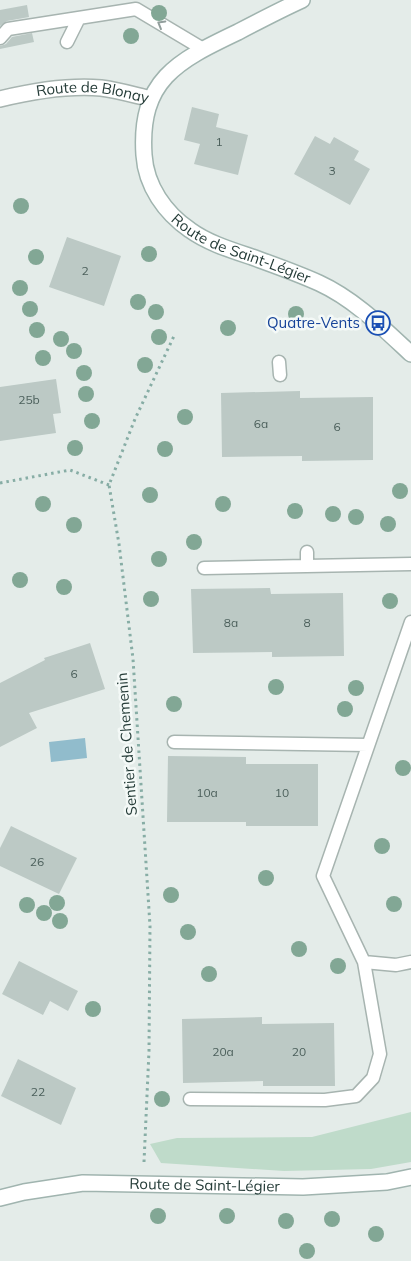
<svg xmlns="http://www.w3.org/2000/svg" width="411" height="1261" font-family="Mulish,sans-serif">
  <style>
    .green { fill: #bfdbca }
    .water { fill: #91bccc }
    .building { fill: #bcc9c5 }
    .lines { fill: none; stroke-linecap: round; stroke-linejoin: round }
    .service-casing { stroke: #a7b4b0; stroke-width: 15 }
    .tertiary-casing { stroke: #a7b4b0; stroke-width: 18 }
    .secondary-casing { stroke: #a0b4af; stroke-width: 18 }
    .path { stroke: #87ada5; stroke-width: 3; stroke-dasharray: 2.5 4; stroke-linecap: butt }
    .service { stroke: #fff; stroke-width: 12 }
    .tertiary { stroke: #fff; stroke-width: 15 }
    .secondary { stroke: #fff; stroke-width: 15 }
    .tree { fill: #82a795 }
    .oneway { stroke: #929e9c }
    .labels { text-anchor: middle; stroke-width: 5; stroke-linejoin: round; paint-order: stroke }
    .number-label { font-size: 12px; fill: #4b5f5b }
    .street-label { font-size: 15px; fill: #253c38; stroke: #f4f9f7 }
    .transit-label { font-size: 15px; fill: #164399; stroke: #f4f9f7; text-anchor: end }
  </style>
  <rect width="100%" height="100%" fill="#e4ece9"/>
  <path class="green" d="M411,1112V1162L371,1169L284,1171L161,1163L150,1144L177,1138L312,1137Z"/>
  <path class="water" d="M85,738L87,758L51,762L49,742Z"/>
  <path class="building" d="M27,5L29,17L7,21L0,26V10Z
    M32,33L34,42L0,49V46L6,44L12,37Z
    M192,107L219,114L216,127L248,135L238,175L194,164L200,144L184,140Z
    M315,136L330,144L334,137L359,151L354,160L370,169L350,205L294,174Z
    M67,237L121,256L104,306L49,287Z
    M56,379L61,413L53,414L56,433L0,441V387Z
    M300,391V398L373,397V460L302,461V456L222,457L221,393Z
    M270,588L271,594L343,593L344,656L272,657V652L193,653L191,589Z
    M90,643L105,689L29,713L37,728L0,747V683L45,660L44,658Z
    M168,756L246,757V764H318V826H246V822H167Z
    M11,826L77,858L59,894L0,866V848Z
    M19,961L78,991L68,1011L50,1001L43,1015L2,994Z
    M262,1017V1024L334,1023L335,1086H263V1081L183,1083L182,1019Z
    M18,1059L76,1088L61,1125L1,1096Z"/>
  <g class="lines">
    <g class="service-casing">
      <path id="service" d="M0,38L8,29L136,9L203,49
        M67,42L79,18
        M279,362L280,375
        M307,566V552
        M204,568L411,564
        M174,742L368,745
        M364,962L396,965L411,962
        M190,1099L325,1100L356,1096L373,1078L380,1054L364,962L323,876L411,622"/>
    </g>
    <g class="tertiary-casing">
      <g id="tertiary">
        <path id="s1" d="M0,99C33,91 67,85 101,88C118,90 134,95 151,99"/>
      </g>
    </g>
    <g class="secondary-casing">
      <g id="secondary">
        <path id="s2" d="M302,0C280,10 259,21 238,32C177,61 139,80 144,155C146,186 165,213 190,230C208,243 231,250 252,257C274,265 297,273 319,283C354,299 383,328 411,354"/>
        <path id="s3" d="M0,1198L24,1192L83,1183L303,1187L387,1182L411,1177"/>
      </g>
    </g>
    <path class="path" d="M0,483L70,470L109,485
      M144,1162L149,1051L150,926L133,659L119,544L109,485L135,419L174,336"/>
    <use href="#service" class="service"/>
    <use href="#tertiary" class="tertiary"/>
    <use href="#secondary" class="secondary"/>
  </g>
  <g class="tree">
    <circle cx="159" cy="13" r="8"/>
    <circle cx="131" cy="36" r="8"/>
    <circle cx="21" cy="206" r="8"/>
    <circle cx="149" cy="254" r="8"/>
    <circle cx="36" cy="257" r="8"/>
    <circle cx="20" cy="288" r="8"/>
    <circle cx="138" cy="302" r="8"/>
    <circle cx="30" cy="309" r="8"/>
    <circle cx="156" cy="312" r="8"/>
    <circle cx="296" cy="314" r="8"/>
    <circle cx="228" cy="328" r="8"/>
    <circle cx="37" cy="330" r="8"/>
    <circle cx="159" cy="337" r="8"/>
    <circle cx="61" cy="339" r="8"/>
    <circle cx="74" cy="351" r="8"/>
    <circle cx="43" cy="358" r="8"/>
    <circle cx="145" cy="365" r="8"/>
    <circle cx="84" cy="373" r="8"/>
    <circle cx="86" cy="394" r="8"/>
    <circle cx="185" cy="417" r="8"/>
    <circle cx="92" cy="421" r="8"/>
    <circle cx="75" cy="448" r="8"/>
    <circle cx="165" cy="449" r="8"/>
    <circle cx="400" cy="491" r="8"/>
    <circle cx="150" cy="495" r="8"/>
    <circle cx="43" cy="504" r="8"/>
    <circle cx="223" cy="504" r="8"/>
    <circle cx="295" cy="511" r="8"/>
    <circle cx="333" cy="514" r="8"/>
    <circle cx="356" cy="517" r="8"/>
    <circle cx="388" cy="524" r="8"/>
    <circle cx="74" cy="525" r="8"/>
    <circle cx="194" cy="542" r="8"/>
    <circle cx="159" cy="559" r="8"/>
    <circle cx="20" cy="580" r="8"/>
    <circle cx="64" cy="587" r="8"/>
    <circle cx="151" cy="599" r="8"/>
    <circle cx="390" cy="601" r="8"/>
    <circle cx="276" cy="687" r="8"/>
    <circle cx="356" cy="688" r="8"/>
    <circle cx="174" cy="704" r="8"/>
    <circle cx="345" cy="709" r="8"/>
    <circle cx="403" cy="768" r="8"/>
    <circle cx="382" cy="846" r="8"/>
    <circle cx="266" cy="878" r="8"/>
    <circle cx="171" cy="895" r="8"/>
    <circle cx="57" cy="903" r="8"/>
    <circle cx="394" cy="904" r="8"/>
    <circle cx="27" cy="905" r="8"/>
    <circle cx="44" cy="913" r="8"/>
    <circle cx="60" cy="921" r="8"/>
    <circle cx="188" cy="932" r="8"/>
    <circle cx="299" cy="949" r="8"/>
    <circle cx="338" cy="966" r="8"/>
    <circle cx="209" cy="974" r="8"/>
    <circle cx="93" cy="1009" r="8"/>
    <circle cx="162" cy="1099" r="8"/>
    <circle cx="158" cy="1216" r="8"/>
    <circle cx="227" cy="1216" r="8"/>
    <circle cx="332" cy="1219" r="8"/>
    <circle cx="286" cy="1221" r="8"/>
    <circle cx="376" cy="1234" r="8"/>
    <circle cx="307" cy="1251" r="8"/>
  </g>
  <defs><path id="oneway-chevron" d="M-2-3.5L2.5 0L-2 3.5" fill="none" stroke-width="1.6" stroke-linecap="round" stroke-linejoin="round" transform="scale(1.25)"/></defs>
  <use class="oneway" href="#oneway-chevron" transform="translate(161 24) rotate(-150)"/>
  <defs>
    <g id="bus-ring" transform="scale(1.25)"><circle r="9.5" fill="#f4f9f7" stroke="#1a4fb4" stroke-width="1.5"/><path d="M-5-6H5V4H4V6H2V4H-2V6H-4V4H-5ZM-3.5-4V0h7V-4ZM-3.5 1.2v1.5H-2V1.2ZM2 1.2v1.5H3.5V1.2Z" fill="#1a4fb4"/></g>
  </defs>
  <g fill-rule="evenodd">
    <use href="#bus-ring" x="378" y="323"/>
  </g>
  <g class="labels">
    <g class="number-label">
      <text x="219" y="146">1</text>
      <text x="332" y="175">3</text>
      <text x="85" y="275">2</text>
      <text x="29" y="404">25b</text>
      <text x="261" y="428">6a</text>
      <text x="337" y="431">6</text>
      <text x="231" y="627">8a</text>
      <text x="307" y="627">8</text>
      <text x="74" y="678">6</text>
      <text x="207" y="797">10a</text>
      <text x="282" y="797">10</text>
      <text x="37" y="866">26</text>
      <text x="223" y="1056">20a</text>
      <text x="299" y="1056">20</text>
      <text x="38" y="1096">22</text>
    </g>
    <g class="street-label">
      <text dy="5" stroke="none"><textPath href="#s1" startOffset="94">Route de Blonay</textPath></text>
      <text dy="5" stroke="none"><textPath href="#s2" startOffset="386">Route de Saint-Légier</textPath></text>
      <text transform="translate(127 744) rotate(-94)" y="5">Sentier de Chemenin</text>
      <text dy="5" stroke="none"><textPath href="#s3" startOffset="206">Route de Saint-Légier</textPath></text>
    </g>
    <g class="transit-label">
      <text x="360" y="328">Quatre-Vents</text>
    </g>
  </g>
</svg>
